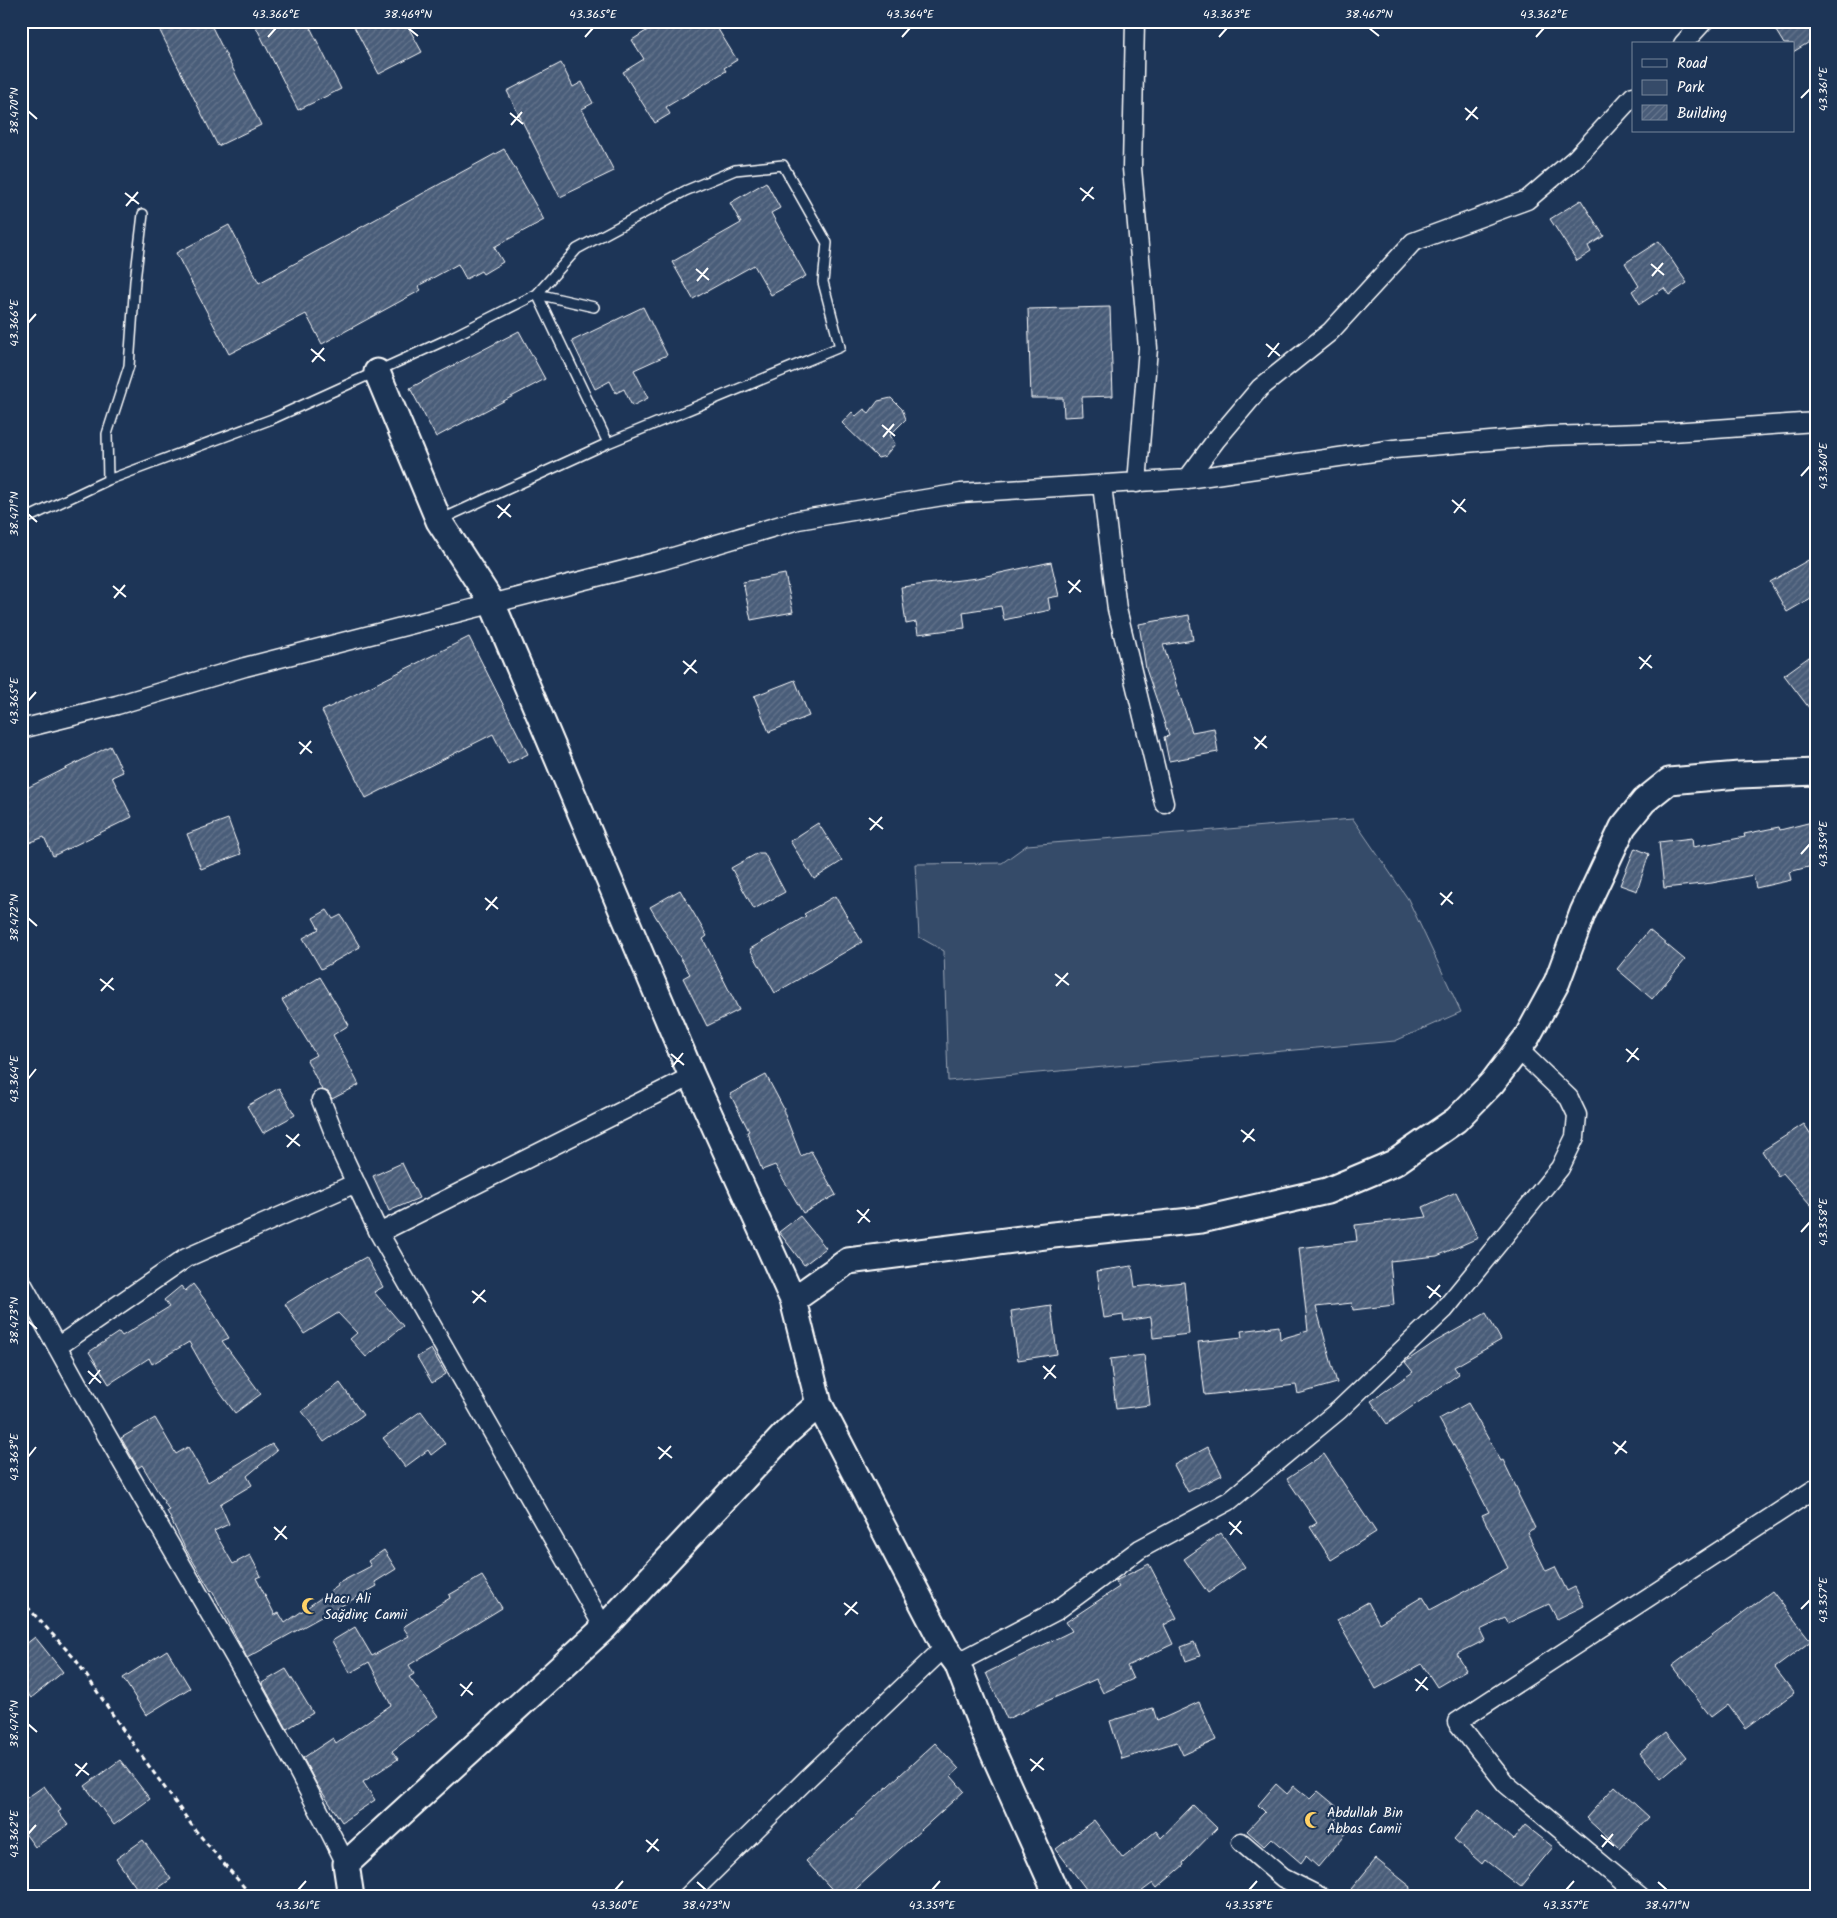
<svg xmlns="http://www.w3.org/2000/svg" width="1837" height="1918" font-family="Kalam,sans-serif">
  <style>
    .green { fill: #364b69; stroke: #9aa5b4 }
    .building { fill: url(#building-hatch); stroke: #fff }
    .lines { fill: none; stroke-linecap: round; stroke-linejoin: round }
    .lane-casing { stroke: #fff; stroke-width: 12 }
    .street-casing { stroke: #fff; stroke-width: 21 }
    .secondary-casing { stroke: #fff; stroke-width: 29 }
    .path { stroke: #fff; stroke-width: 3; stroke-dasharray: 5 4; stroke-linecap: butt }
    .lane { stroke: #1d3557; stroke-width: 9 }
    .street { stroke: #1d3557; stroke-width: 18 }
    .secondary { stroke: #1d3557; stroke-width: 25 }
    .ticks { fill: none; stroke: #fff; stroke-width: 2 }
    .labels { text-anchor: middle; stroke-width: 4.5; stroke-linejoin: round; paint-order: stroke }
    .poi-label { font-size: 14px; fill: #fff; stroke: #1d3557; text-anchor: start }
    .neatline { fill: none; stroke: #fff; stroke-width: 2 }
    .ticks-label { font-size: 12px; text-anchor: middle; fill: #fff }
  </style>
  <defs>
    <pattern id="building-hatch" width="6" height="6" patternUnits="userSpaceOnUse" patternTransform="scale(1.25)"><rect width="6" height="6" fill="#4a5d79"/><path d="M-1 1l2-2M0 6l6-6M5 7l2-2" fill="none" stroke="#65758d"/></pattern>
  </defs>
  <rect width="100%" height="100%" fill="#1d3557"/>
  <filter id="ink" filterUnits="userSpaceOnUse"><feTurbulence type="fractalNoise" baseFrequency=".02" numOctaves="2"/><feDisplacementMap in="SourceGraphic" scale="10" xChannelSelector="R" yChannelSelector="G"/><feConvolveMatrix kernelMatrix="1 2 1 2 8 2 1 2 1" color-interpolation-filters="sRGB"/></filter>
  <g filter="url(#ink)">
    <path class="green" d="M1353,819L1408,899L1461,1012L1395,1041L948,1081L944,951L919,937L915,864L1002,863L1027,845Z"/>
    <path class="building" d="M155,21H209L261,125L218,146Z
      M253,21H307L341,89L298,110Z
      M351,21H405L422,52L379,74Z
      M662,21H713L737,60L724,68L726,71L666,107L670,114L655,123L623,72L644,59L632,40Z
      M1770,21H1816V38L1793,52V44H1784Z
      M561,63L573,87L582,82L593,103L582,109L614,171L560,197L507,91Z
      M504,149L544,220L494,247L503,262L483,274L481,271L466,279L458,264L418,286L421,290L322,344L306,314L229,354L176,253L229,225L259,283Z
      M766,182L780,208L771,213L806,276L771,295L754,265L693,299L672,262L741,223L730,203Z
      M1581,200L1604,236L1588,246L1591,252L1577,261L1550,219Z
      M1659,241L1687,283L1669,295L1664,288L1640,304L1632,291L1639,286L1625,263Z
      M643,307L667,355L634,370L648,398L632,406L624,389L616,393L610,381L595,389L572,341Z
      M1110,307L1113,396L1082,397L1083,416L1064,417L1063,398H1031L1028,309Z
      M519,331L545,379L436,437L410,388Z
      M891,398L902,409L906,419L890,435L895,444L885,456L878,458L842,423L852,412L856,416L864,409L869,413L878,401Z
      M1810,559L1816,569V595L1787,612L1770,582Z
      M1051,562L1059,596L1048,598L1050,610L1004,620L1001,606L963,612L965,628L918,634L916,622L906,624L901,587L977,578Z
      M785,574L793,612L751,620L743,582Z
      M1189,615L1193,640L1163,645L1192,732L1214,728L1218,752L1169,761L1164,737L1169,736L1146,669L1139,624Z
      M469,637L528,754L508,764L493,734L366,798L322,711Z
      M1816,652V717L1784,675Z
      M795,680L809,716L769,732L754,696Z
      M110,746L123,772L112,777L132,817L53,856L44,837L21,846V791Z
      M228,819L241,854L201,869L187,834Z
      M1816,821V865L1789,872L1791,880L1756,888L1753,875L1712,883L1664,888L1659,842L1692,838L1693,847L1745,837L1744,834L1779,827L1780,830Z
      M818,823L842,861L814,879L790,841Z
      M1635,848L1649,854L1637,891L1620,885Z
      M758,853H764L785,892L754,909L731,868Z
      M680,890L707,936L703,939L739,1010L707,1026L683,978L690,974L650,907Z
      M835,896L862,942L775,993L750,949L806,916L804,914Z
      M327,910L333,919L341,915L360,947L321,969L303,938L319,929L313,918Z
      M1649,930L1685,960L1652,999L1617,969Z
      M320,977L349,1025L333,1035L359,1085L332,1099L328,1092L322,1090L307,1060L316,1055L282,1000Z
      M766,1075L784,1109L783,1110L801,1156L811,1151L836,1195L803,1213L775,1165L762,1170L747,1132L749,1131L730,1094Z
      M279,1088L295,1115L263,1133L247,1106Z
      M1804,1124L1816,1142V1211L1783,1173L1778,1176L1762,1151Z
      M402,1163L419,1198L389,1211L373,1176Z
      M1456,1192L1478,1238L1437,1256L1390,1261L1394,1305L1353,1310L1352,1303L1316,1307L1337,1383L1298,1394L1296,1385L1205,1395L1198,1342L1242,1337L1241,1331L1279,1326L1280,1339L1308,1331L1299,1248L1357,1241L1355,1225L1427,1217L1423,1207Z
      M800,1216L826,1248L804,1265L779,1232Z
      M366,1257L383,1287L374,1292L403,1326L366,1357L350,1339L357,1333L338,1313L304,1334L285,1304L322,1281Z
      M1132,1266L1135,1287L1184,1282L1189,1334L1153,1338L1151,1317L1124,1321L1123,1315L1104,1318L1097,1271Z
      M193,1284L208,1304L229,1338L222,1341L261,1394L235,1413L210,1379L189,1342L152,1364L149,1358L109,1384L89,1352L119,1332L122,1336L169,1307L164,1300L181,1286L185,1291Z
      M1051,1305L1057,1354L1018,1360L1011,1311Z
      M1486,1313L1501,1340L1454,1367L1459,1374L1387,1424L1371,1401L1413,1372L1405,1362L1435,1342Z
      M431,1349L446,1374L432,1383L417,1357Z
      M1144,1355L1150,1405L1116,1409L1110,1359Z
      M340,1383L363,1415L324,1442L302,1411Z
      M1468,1403L1501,1461L1503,1460L1519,1493L1518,1494L1535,1528L1527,1532L1546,1571L1555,1567L1567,1591L1575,1587L1584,1606L1557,1619L1549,1604L1508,1623L1505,1618L1480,1630L1485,1640L1457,1654L1466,1670L1437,1687L1422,1664L1376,1689L1337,1620L1368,1602L1379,1623L1422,1597L1430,1610L1508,1568L1482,1515L1489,1512L1459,1454L1439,1419Z
      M421,1411L445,1444L431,1455L428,1450L405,1467L383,1438Z
      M155,1418L176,1454L188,1447L208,1482L272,1444L277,1451L247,1476L252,1485L220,1504L229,1524L214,1531L233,1564L250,1555L261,1576L256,1578L275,1615L279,1613L285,1623L338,1586L337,1584L371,1566L368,1561L384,1550L396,1569L375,1582L377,1586L247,1658L212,1590L211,1591L185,1548L167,1511L169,1510L142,1465L138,1468L121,1438Z
      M1208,1447L1222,1475L1188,1492L1174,1465Z
      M1324,1454L1376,1532L1331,1560L1310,1527L1317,1523L1287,1479Z
      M1221,1533L1245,1567L1208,1593L1184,1559Z
      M1149,1564L1177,1618L1164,1625L1173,1644L1127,1666L1133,1679L1103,1693L1096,1679L1007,1719L986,1673L1072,1631L1066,1622L1119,1587L1115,1581Z
      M482,1576L502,1608L409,1665L414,1674L409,1677L438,1716L392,1751L398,1759L363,1782L375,1800L342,1822L316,1783L303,1758L333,1738L336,1743L391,1705L369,1662L350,1673L332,1641L355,1627L372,1656L409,1636L403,1627L450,1598L449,1595Z
      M1772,1591L1811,1641L1775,1668L1794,1693L1746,1728L1728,1704L1711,1717L1672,1666Z
      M35,1637L63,1672L31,1698L21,1685V1648Z
      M1194,1642L1200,1656L1186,1661L1181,1647Z
      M167,1650L190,1688L146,1715L123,1678Z
      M286,1669L313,1713L287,1729L262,1683Z
      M1199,1702L1216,1740L1183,1755L1177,1742L1122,1759L1110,1721L1153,1708L1157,1721Z
      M1666,1732L1686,1757L1661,1778L1640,1753Z
      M935,1743L959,1769L951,1776L964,1791L847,1897H839L806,1861Z
      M120,1760L150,1799L114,1825L85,1786Z
      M1276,1784L1287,1794L1294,1786L1310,1799L1318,1791L1342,1811L1335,1820L1348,1831L1318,1867L1306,1856L1301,1863L1272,1838L1264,1846L1247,1831L1265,1812L1258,1805Z
      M44,1786L61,1810L58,1812L68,1825L35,1847L21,1828V1802Z
      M1615,1786L1649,1817L1620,1849L1586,1818Z
      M1193,1805L1217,1828L1183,1863L1184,1865L1157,1888L1153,1883L1134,1897H1092L1056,1849L1094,1820L1123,1858L1156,1831L1161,1838Z
      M1479,1810L1513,1840L1525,1825L1553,1847L1520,1887L1485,1860L1482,1864L1454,1839Z
      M143,1840L171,1879L146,1897H143L116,1859Z
      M1376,1859L1411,1887L1404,1897H1361L1351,1889Z"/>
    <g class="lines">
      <g class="lane-casing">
        <path id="lane" d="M108,480L107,434L129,366L135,281L143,214
          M440,520L608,443L840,347L823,282L827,243L783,165L735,170L685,191L577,249L537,294L608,443
          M21,521L108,480L272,419L448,339L537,294L594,307"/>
      </g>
      <g class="street-casing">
        <path id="street" d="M1135,21L1132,168L1148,348L1137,483
          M1683,44L1704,21
          M1187,479L1216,440L1260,388L1330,332L1413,242L1527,200L1576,158L1633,96
          M1102,485L1117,609L1164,803
          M21,729L117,705L245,667L663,560L798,520L961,493L1187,479L1394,449L1549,436L1672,432L1816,422
          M321,1100L343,1156L379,1233L604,1628
          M379,1233L692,1076
          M21,1281C45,1325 69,1369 94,1413C179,1563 270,1710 346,1864
          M57,1347L186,1258L356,1183
          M957,1663L1056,1611L1140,1549L1229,1501L1339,1410L1444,1310L1560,1168L1575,1137L1577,1115L1569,1098L1518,1049
          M1241,1842L1283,1878L1321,1897
          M687,1897L808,1778L945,1647
          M1641,1897L1506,1784L1457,1722L1816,1488"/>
      </g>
      <g class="secondary-casing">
        <path id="secondary" d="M377,372L439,521L492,603L692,1076L793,1300L819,1404L945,1647L957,1663L984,1732L1058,1897
          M793,1300L848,1261L1053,1235L1201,1220L1327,1191L1394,1163L1456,1120L1492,1083L1527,1037L1557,982L1583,912L1623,827L1644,801L1669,781L1739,775L1816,772
          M351,1897L346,1864L604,1628L786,1433L819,1404"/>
      </g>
      <path class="path" d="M21,1600L76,1660L123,1730L196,1831L250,1894L249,1897"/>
      <use href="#lane" class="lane"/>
      <use href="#street" class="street"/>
      <use href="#secondary" class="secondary"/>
    </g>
  </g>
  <path class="ticks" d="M408,28L418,36M1369,28L1379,36M268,37L276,28M585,37L593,28M902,37L910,28M1219,37L1227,28M1536,37L1544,28M1801,98L1810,89M1465,108L1478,119M28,111L37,119M510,113L523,124M1466,120L1477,107M511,125L522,112M1080,188L1094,199M125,193L139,204M1082,201L1093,187M126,206L138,192M1651,264L1664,275M696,269L709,280M1652,276L1663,263M697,281L708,268M28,323L36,314M1266,344L1280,356M311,349L325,361M1268,357L1279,343M312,362L324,348M882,425L895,436M883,437L894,424M1801,476L1810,466M1452,500L1466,512M497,505L511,517M1454,513L1465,499M28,514L37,522M498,518L510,504M1068,581L1081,592M113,586L126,597M1069,593L1080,580M114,598L125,585M1639,657L1652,668M683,661L697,673M1640,669L1651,655M684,674L696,660M28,701L36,692M1254,737L1267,748M299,742L312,753M1255,749L1266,736M300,754L311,741M869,818L883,829M870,830L882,817M1801,854L1810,844M1440,893L1453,904M485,898L498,909M1441,905L1452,892M486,910L497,897M28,918L37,926M1055,974L1069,985M100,979L114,990M1056,986L1068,973M101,991L113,978M1626,1049L1639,1060M671,1054L684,1065M1627,1062L1638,1048M672,1067L683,1053M28,1079L36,1069M1241,1130L1255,1141M286,1135L300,1146M1243,1142L1254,1129M287,1147L299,1134M857,1210L870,1222M858,1223L869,1209M1801,1232L1810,1222M1427,1286L1441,1297M472,1291L486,1302M1429,1298L1440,1285M473,1303L485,1290M28,1321L37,1329M1043,1366L1056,1378M88,1371L101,1383M1044,1379L1055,1365M89,1384L100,1370M1613,1442L1627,1453M658,1447L672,1458M1615,1454L1626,1441M28,1457L36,1447M659,1459L671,1446M1229,1522L1242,1534M274,1527L287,1539M1230,1535L1241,1521M275,1540L286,1526M844,1603L858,1614M1801,1609L1810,1600M845,1615L857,1602M1415,1679L1428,1690M460,1684L473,1695M1416,1691L1427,1677M461,1696L472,1682M28,1724L37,1732M1030,1759L1044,1770M75,1764L89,1775M1031,1771L1043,1758M76,1776L87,1763M28,1834L36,1825M1601,1835L1614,1846M646,1840L659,1851M1602,1847L1613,1834M647,1852L658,1839M697,1882L706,1890M1658,1882L1667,1890M298,1890L306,1881M615,1890L623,1881M932,1890L940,1881M1249,1890L1257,1881M1566,1890L1574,1881"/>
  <defs>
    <g id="mosque-bare" transform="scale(1.35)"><path d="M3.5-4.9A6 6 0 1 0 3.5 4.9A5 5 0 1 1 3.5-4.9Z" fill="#ffd166" stroke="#1d3557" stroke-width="2.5" paint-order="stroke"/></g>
  </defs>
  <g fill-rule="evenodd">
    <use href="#mosque-bare" x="310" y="1606"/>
    <use href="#mosque-bare" x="1313" y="1820"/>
  </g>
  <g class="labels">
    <g class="poi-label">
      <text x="324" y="1603">Hacı Ali<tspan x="324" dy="16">Sağdinç Camii</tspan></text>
      <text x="1327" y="1817">Abdullah Bin<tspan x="1327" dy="16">Abbas Camii</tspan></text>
    </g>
  </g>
  <rect width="1837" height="1918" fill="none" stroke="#1d3557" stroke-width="55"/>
  <rect x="1632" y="42" width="162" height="90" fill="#1d3557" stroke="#77869a"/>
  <rect x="1642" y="59" width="25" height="8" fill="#1d3557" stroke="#77869a"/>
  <text x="1677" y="68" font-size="15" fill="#ffffff">Road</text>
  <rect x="1642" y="80" width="25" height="15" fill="#364b69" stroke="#77869a"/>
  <text x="1677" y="92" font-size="15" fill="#ffffff">Park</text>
  <rect x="1642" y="105" width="25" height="15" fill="url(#building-hatch)" stroke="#77869a"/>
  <text x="1677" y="118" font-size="15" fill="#ffffff">Building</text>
  <rect x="28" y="28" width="1782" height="1862" class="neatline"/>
  <g class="ticks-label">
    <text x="276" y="18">43.366°E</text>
    <text x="408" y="18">38.469°N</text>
    <text x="593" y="18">43.365°E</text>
    <text x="910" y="18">43.364°E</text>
    <text x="1227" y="18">43.363°E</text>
    <text x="1369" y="18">38.467°N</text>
    <text x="1544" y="18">43.362°E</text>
    <text transform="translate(1823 89) rotate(-90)" y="4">43.361°E</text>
    <text transform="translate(14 111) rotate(-90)" y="4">38.470°N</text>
    <text transform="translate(14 323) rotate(-90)" y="4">43.366°E</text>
    <text transform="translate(1823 466) rotate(-90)" y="4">43.360°E</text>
    <text transform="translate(14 514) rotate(-90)" y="4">38.471°N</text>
    <text transform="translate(14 701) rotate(-90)" y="4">43.365°E</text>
    <text transform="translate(1823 844) rotate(-90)" y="4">43.359°E</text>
    <text transform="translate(14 918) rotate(-90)" y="4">38.472°N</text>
    <text transform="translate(14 1079) rotate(-90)" y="4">43.364°E</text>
    <text transform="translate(1823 1222) rotate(-90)" y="4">43.358°E</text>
    <text transform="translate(14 1321) rotate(-90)" y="4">38.473°N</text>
    <text transform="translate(14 1457) rotate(-90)" y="4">43.363°E</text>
    <text transform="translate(1823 1600) rotate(-90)" y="4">43.357°E</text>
    <text transform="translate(14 1724) rotate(-90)" y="4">38.474°N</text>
    <text transform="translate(14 1834) rotate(-90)" y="4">43.362°E</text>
    <text x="298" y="1909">43.361°E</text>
    <text x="615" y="1909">43.360°E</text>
    <text x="706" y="1909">38.473°N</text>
    <text x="932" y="1909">43.359°E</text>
    <text x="1249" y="1909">43.358°E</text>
    <text x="1566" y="1909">43.357°E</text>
    <text x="1667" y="1909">38.471°N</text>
  </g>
</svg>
